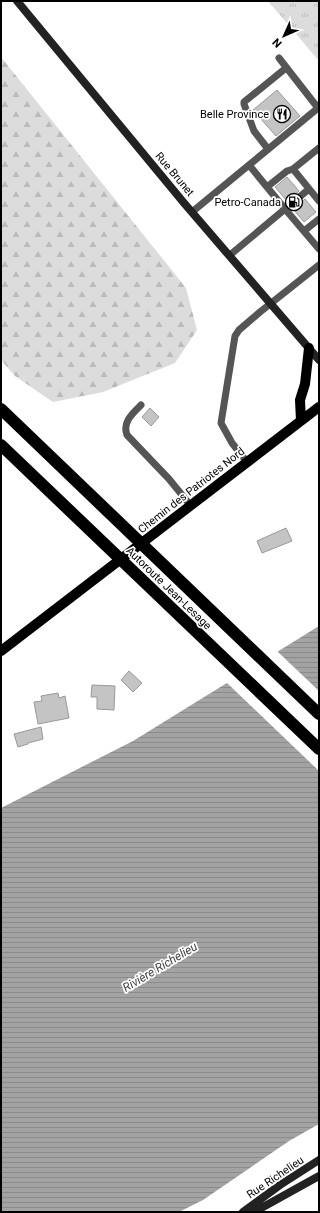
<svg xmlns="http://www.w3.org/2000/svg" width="320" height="1213" font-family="Roboto,sans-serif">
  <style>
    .grass { fill: url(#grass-tufts) }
    .forest { fill: url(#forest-firs) }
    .water { fill: url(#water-rules) }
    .pier { fill: #fff }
    .building { fill: #c4c4c4; stroke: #999 }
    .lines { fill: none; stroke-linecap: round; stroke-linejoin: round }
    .lane { stroke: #555; stroke-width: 7 }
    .secondary { stroke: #222; stroke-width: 8 }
    .primary { stroke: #000; stroke-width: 10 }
    .highway { stroke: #000; stroke-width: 12 }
    .labels { text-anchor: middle; stroke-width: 3.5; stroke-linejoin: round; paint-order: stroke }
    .poi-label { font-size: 11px; fill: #000; stroke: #fff; text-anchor: end }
    .street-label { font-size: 11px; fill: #000; stroke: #fff }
    .water-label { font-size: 12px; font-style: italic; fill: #444; stroke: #fff }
  </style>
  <defs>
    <pattern id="grass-tufts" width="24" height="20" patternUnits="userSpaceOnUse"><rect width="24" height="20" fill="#dcdcdc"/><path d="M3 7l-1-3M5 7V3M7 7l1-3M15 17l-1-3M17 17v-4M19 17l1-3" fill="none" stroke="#bbb"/></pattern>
    <pattern id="forest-firs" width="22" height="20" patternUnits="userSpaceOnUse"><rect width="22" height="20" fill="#dcdcdc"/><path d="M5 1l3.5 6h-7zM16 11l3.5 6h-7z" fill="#bbb"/></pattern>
    <pattern id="water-rules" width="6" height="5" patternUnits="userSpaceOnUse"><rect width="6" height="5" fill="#a3a3a3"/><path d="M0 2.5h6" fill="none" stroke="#8b8b8b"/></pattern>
  </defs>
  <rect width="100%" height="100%" fill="#fff"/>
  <path class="grass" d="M268,1H319V61Z"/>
  <path class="forest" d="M1,57L186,288L197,330L175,363L103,392L53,402L15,376L1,360Z"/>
  <path class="water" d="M319,626V1124L289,1141L203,1200L179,1212H1V808L133,741Z"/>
  <path class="pier" d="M277,651L319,691V771L226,682Z"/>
  <path class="building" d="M277,90L300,116L276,136L253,110Z
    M287,177L299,191L287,201L275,187Z
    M305,199L316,212L304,222L293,209Z
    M150,408L159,417L151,426L142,417Z
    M286,528L292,541L262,553L257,541Z
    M129,671L142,683L133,692L121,680Z
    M92,685L115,686L114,710L97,709V697H91Z
    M58,693L59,698L65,696L69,718L38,724L34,702L42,701L41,696Z
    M41,727L43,739L28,743V744L18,747L14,734Z"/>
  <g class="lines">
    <path class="lane" d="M279,58L318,108
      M319,148L293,169L319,201
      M268,149L254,131L244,104V102L286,68
      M249,165L318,108L319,109
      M267,187L287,171L293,169
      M192,212L249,165L285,209L309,189
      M304,231L319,219
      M230,255L285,209L319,249
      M141,405C133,413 122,422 127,435L169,479L191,506
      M247,462L232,443L221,423L235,336L239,330L260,312L319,265"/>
    <path class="secondary" d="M17,1L184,203L319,360
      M243,1212L280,1185L319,1160
      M254,1212L319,1176"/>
    <path class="primary" d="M301,421L300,400L305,384L309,348
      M1,651L319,407"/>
    <path class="highway" d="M1,409L319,714
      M1,445L319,749"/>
  </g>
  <defs>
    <g id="restaurant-ring" transform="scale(0.9)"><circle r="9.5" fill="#fff" stroke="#000" stroke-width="1.5"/><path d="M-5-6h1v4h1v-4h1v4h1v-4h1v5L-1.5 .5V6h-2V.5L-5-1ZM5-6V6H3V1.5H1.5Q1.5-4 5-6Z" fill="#000"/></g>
    <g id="fuel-ring" transform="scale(0.9)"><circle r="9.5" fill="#fff" stroke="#000" stroke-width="1.5"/><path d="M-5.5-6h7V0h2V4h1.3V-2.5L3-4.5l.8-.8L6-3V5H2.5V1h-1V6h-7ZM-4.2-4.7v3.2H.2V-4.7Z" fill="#000"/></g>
  </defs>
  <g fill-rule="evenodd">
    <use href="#restaurant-ring" x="282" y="114"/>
    <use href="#fuel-ring" x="294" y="202"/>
  </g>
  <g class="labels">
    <g class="poi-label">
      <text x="269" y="118">Belle Province</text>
      <text x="281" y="206">Petro-Canada</text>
    </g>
    <g class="street-label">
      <text transform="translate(175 174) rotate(50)" y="4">Rue Brunet</text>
      <text transform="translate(191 490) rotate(-38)" y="4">Chemin des Patriotes Nord</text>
      <text transform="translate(169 588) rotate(44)" y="4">Autoroute Jean-Lesage</text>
      <text transform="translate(275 1177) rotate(-34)" y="4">Rue Richelieu</text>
    </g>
    <g class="water-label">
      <text transform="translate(160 967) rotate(-31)" y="4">Rivière Richelieu</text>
    </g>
  </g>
  <rect width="320" height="1213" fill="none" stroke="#000000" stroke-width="4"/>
  <g transform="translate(284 36) rotate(225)" stroke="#ffffff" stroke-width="3" paint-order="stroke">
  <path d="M0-3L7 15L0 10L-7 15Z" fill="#000000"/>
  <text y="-6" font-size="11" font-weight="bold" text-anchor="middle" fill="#000000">N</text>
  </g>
</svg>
